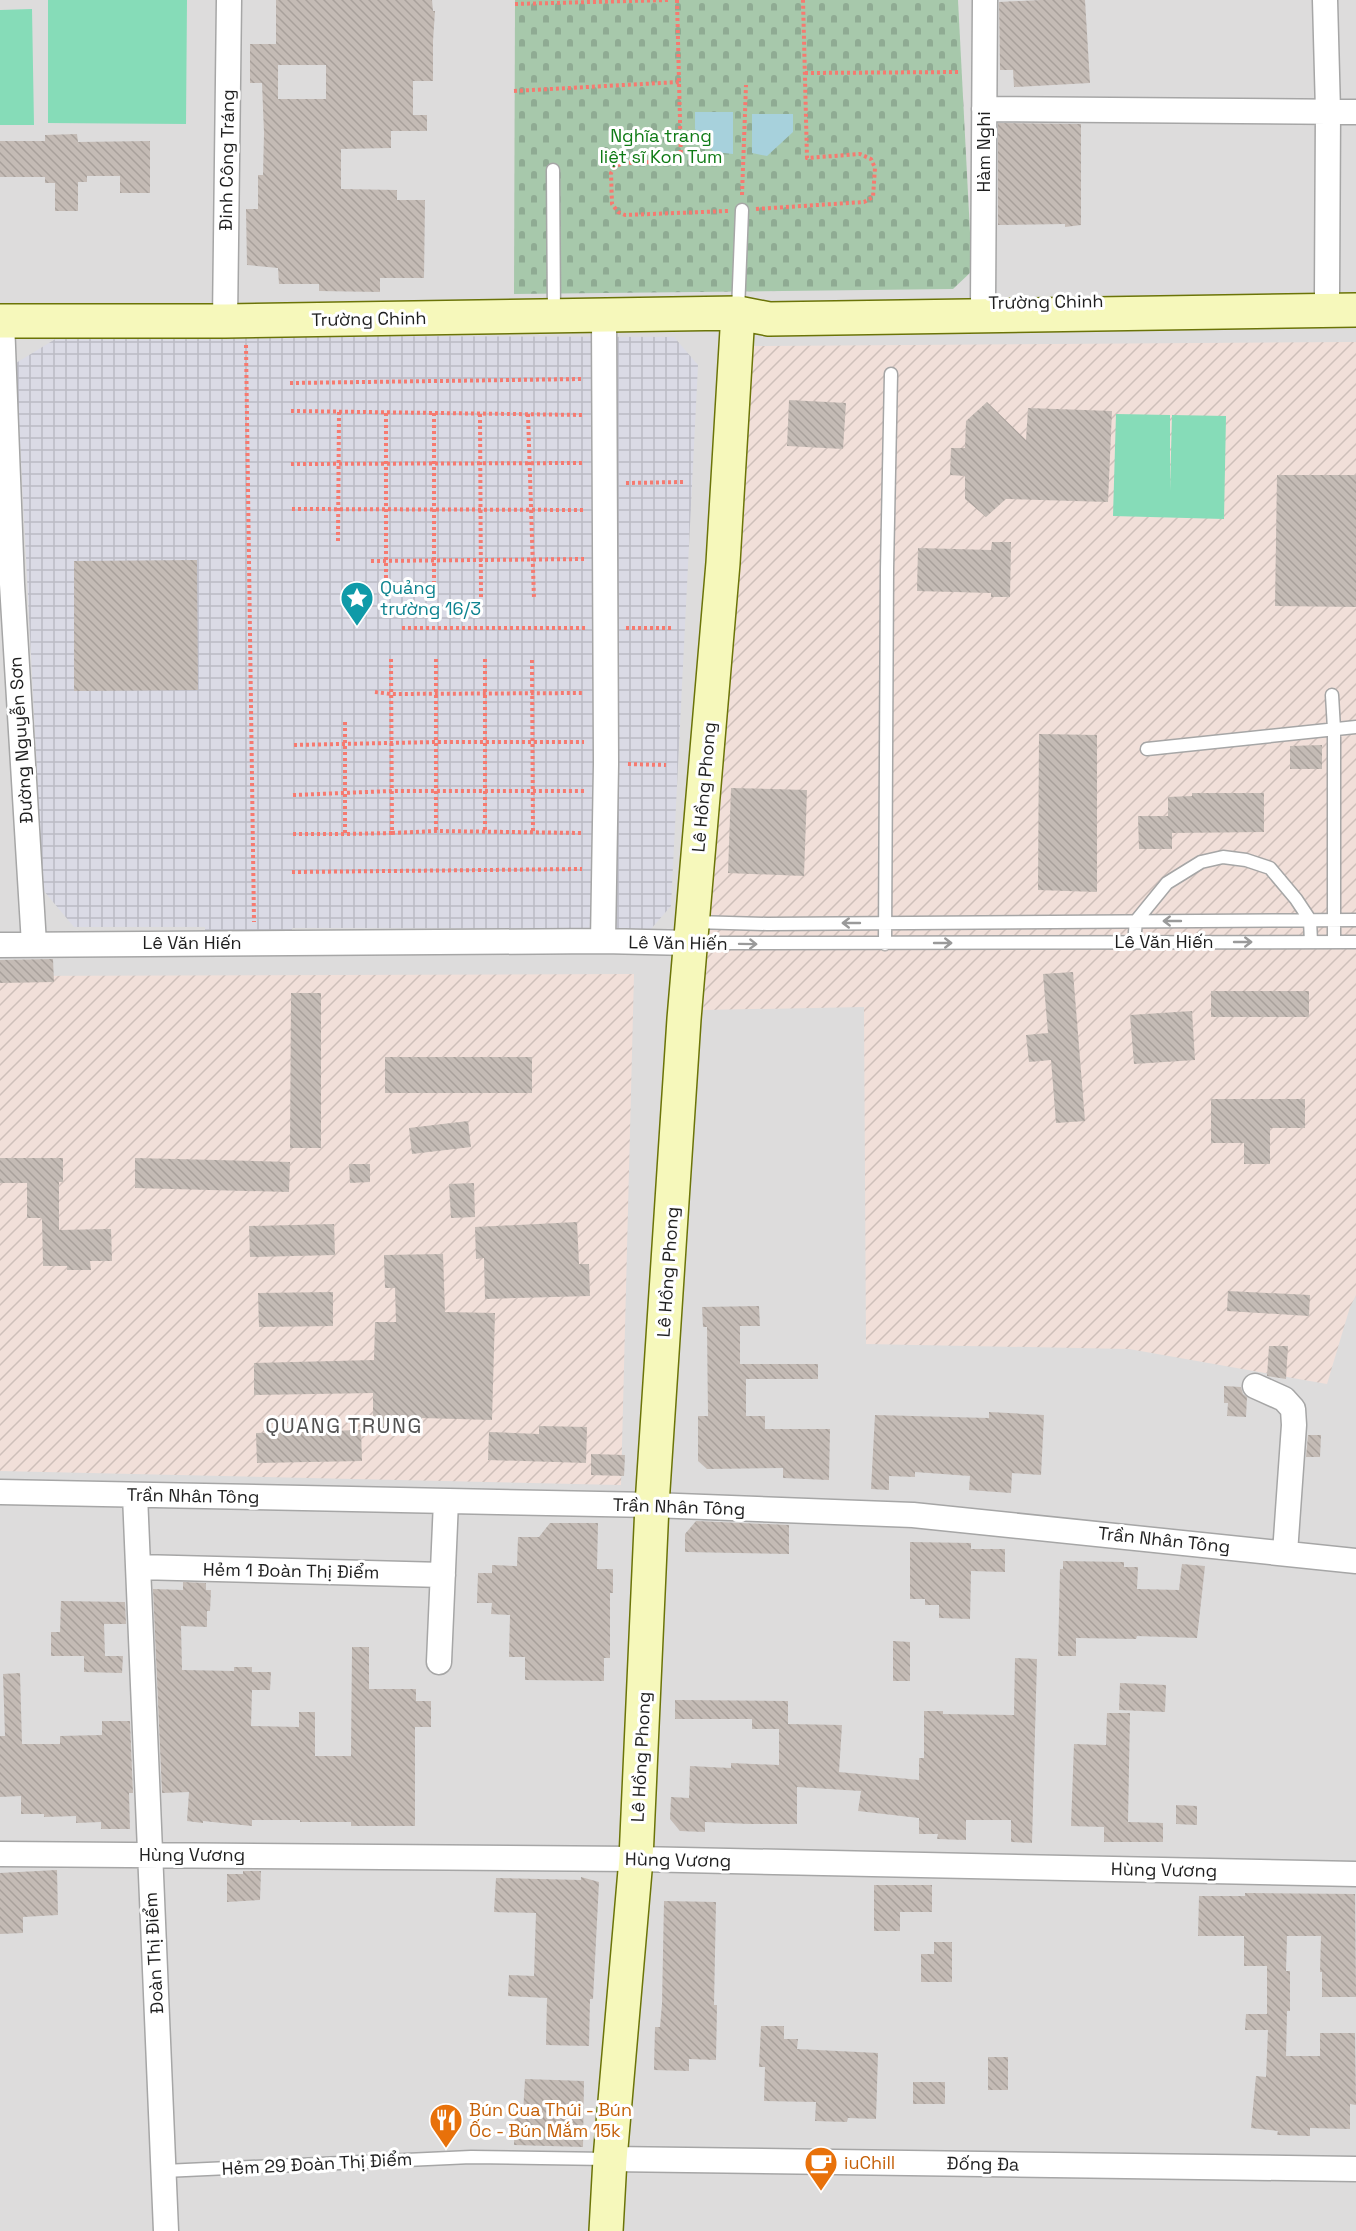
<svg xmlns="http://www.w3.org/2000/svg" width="1356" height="2231" font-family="'Space Grotesk',sans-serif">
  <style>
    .residential { fill: #dddcdc }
    .military { fill: url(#military-furrows) }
    .cemetery { fill: url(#cemetery-stones) }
    .pitch { fill: #86dcb8 }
    .plaza { fill: url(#plaza-grid) }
    .water { fill: #a7d1dc }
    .building { fill: url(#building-back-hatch); fill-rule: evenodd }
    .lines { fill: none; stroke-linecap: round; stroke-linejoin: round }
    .lane-casing { stroke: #a6a6a6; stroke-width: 15 }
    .street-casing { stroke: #a6a6a6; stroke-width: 27 }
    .secondary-casing { stroke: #6b7408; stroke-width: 36 }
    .path { stroke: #f67a70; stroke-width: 4; stroke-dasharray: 3 3; stroke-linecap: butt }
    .lane { stroke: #fff; stroke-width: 12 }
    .street { stroke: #fff; stroke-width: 24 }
    .secondary { stroke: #f6f8bb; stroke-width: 33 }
    .oneway { stroke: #9a9a9a }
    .labels { text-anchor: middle; stroke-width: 6; stroke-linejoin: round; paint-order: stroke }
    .park-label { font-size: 18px; fill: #0f7b15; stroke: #fff }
    .street-label { font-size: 18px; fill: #1f1f1f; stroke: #fff }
    .culture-label { font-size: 18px; fill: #0d838f; stroke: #fff; text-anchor: start }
    .food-label { font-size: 18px; fill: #c56008; stroke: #fff; text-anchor: start }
    .quarter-label { font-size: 21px; letter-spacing: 1.5px; fill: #525252; stroke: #fff }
  </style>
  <defs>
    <pattern id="military-furrows" width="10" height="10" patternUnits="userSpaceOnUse" patternTransform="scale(1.5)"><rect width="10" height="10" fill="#f1dfd9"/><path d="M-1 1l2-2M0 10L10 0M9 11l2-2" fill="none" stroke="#cebfba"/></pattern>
    <pattern id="cemetery-stones" width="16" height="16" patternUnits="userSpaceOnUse" patternTransform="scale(1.5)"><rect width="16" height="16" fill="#a7c8ab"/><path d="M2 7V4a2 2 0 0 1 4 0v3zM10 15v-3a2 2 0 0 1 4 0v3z" fill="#8fab93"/></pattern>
    <pattern id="plaza-grid" width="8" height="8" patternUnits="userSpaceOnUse" patternTransform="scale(1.5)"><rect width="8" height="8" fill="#dadae5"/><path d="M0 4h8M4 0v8" fill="none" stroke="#bbbbc4"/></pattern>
    <pattern id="building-back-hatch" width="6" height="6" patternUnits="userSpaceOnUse" patternTransform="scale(1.5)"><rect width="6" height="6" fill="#c4bbb5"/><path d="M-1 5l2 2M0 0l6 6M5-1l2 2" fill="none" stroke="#a8a09b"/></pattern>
  </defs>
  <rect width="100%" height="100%" fill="#efece5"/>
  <path class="residential" d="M0,0H1356V2231H0Z"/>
  <path class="military" d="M1356,342V1295L1350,1307L1327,1384L1129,1349L866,1344L864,1007L703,1010L753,346Z
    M634,974L621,1485L0,1471V976Z"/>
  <path class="cemetery" d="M515,0H958L972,271L953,289L514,294Z"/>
  <path class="pitch" d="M48,0H187L186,124L48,123Z
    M32,9L34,125H0V10Z
    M1116,414L1170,415V491L1172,415L1226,416L1224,519L1113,516Z"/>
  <path class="plaza" d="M62,335L674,337L698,365L671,906L651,929L292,928L291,942L205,943V927H74L43,890L16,363Z"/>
  <path class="water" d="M695,112H733V154L714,152L695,129Z
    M752,114H793V132L767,156L752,153Z"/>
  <path class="building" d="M276,0H432L433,11H435L433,41V81H413V115H427V131H391V148L341,149V189L397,190V200H425L424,278H380V292L319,291V284H279L278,268L247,265L246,209H258V175H263L264,133L262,83H250V44H276ZM278,65H326V99H278Z
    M1041,0H1085L1090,83L1014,87L1013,70H1000L999,2Z
    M998,123L1081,124V225L1065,227V224L998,225Z
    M77,134L78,142L150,141V193H120V176H87V182H78V211H55V183H45V177H0V141H45V135Z
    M789,400L846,403L843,449L787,446Z
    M987,402L1026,440L1028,408L1112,411L1108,502L1006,499L986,517L965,499V476L950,475L951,448H965L966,421Z
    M1277,475H1356V607L1275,606Z
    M992,542H1011L1010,597H991V593L917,591L918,548L991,550Z
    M197,560L198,690L74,691V561Z
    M1039,734L1097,735V892L1038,890Z
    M1322,745V769H1290V746Z
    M731,788L807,790L804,876L728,873Z
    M1192,793H1264V832L1172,833V849H1139L1138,816H1168V797L1192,796Z
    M53,959L54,982L0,983V960Z
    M1073,972L1085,1121L1056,1123L1051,1060L1029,1062L1026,1035L1048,1033L1043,974Z
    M1211,991H1309V1017H1211Z
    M291,993H321V1148H290Z
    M1192,1011L1195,1060L1134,1064L1130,1015Z
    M385,1057H532V1093H385Z
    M1211,1099H1305V1128H1270V1164H1244V1143H1211Z
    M468,1121L471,1147L412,1154L409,1128Z
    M0,1158H63V1182H59V1230L111,1229L112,1261H90L91,1270H67V1266H43L42,1218H27V1183H0Z
    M135,1158L290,1162L289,1192L135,1188Z
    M349,1164H370V1182L350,1183Z
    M474,1183L475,1217L451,1218L449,1184Z
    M577,1222L579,1264H589L590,1296L485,1299L484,1258L476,1259L475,1227Z
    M334,1224L335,1255L250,1257L249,1226Z
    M443,1254L445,1312L495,1313L492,1420L422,1418V1429L373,1428V1393L254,1395V1363L374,1360L375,1322H396L395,1288H385L384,1255Z
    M1228,1291L1310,1295L1309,1316L1227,1311Z
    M333,1292V1326L259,1327L258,1293Z
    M759,1306L760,1326H740V1364H818V1379H746V1416H765V1429H830L829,1480L783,1478V1468L707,1469L698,1461V1416H708L707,1327H703L702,1307Z
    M1269,1346H1288L1286,1379L1267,1376Z
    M1224,1386L1241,1387L1243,1394L1247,1397L1246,1417L1227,1416L1228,1403H1224Z
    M989,1412L1044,1415L1041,1475L1012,1473L1011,1493L969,1490L970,1476L915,1472V1477L889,1476V1490L871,1489L875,1415L989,1418Z
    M539,1426L587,1427L586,1463L488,1460L489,1432L539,1434Z
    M361,1430L362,1461L257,1463L256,1433Z
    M1308,1435H1321L1320,1457H1306Z
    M591,1454L625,1455L624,1476L591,1475Z
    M696,1521L789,1525V1554L685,1552V1534Z
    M550,1523H598L597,1569H613V1593H610V1658H604V1681L525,1680V1657H509L510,1615L491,1614L492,1603H477L478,1573H492V1565L517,1566L518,1537H539Z
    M910,1542L971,1543V1549H1005V1572L971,1571L970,1619L939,1618V1605H925V1599H910Z
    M1063,1561L1124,1562V1567H1138L1137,1589L1179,1590L1182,1564L1205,1566L1197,1638L1137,1636L1136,1639L1076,1638V1656H1058L1060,1569H1063Z
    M183,1582L206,1583V1590H211L210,1611H207V1627L181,1626L182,1670L234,1671V1667H252V1672H271L270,1690H252L251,1726L299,1727V1712H315V1756H351L352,1647H369V1689H416V1701H431V1727H415V1826H351V1822H300V1820H252V1826L203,1821V1823L187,1821L189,1792L162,1793L153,1589L183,1590Z
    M61,1601L125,1602L126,1624H104L105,1656H123L122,1673L84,1672V1656H51V1632H60Z
    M893,1641L910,1642V1681H893Z
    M1015,1658L1037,1659L1032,1843L1011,1842V1820H966V1840L937,1839L938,1834H919V1818L858,1811L861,1791L797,1787V1824H749L705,1822V1832L680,1831L670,1819L671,1797L689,1798L690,1766L731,1768V1763L779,1765V1729H752V1719H675V1700L788,1701V1724L842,1725L839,1772L919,1780V1758H924V1711H943V1714L1014,1715Z
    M20,1673L22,1744H60V1736L102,1735V1721H130L133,1793H129L130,1829H101V1822L76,1823V1816L44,1817V1814H21V1796L0,1797V1736H5L3,1674Z
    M1120,1683L1166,1685L1165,1712L1119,1710Z
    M1107,1713H1130L1128,1822L1163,1823V1842H1104V1827L1071,1826L1074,1744L1106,1745Z
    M1176,1805L1197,1806V1825L1176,1824Z
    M57,1870L58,1915L23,1917V1933L0,1934V1873Z
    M243,1871H261L260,1900L227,1902V1874H243Z
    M581,1877L599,1882L593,1999H590L589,2046L546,2045L547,1998L508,1996L509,1975L534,1976L536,1913L494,1912L496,1878L581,1880Z
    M874,1885H932V1912H900V1931H874Z
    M1245,1893L1355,1894L1356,1997H1322V1972H1320L1321,1936H1287L1286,1971H1290V2011H1287L1286,2056H1320V2033H1355L1356,2105L1350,2104V2129L1310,2128V2136L1277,2135L1278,2131L1251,2128L1256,2076L1266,2077L1268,2030H1245L1246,2014H1267V1966H1244V1936H1198L1199,1896H1245Z
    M664,1901L716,1902L714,2005H717L716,2060L689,2059V2071L654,2070L655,2027H660L662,2004Z
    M934,1942H952V1982H921V1954H934Z
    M761,2026H784V2039H798L797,2049L878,2053L876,2119L848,2118L847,2122L815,2121L816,2102L764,2101L765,2067H759Z
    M988,2057H1008V2090H988Z
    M525,2079L584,2081L583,2147L514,2145L515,2112L523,2113Z
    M913,2082H945V2104H913Z"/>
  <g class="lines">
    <g class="lane-casing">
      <path id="lane" d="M553,170L554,316
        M738,311L742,210
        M1332,695L1334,729V942
        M1147,749L1356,727
        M694,922L767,924L1356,920
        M691,943L1356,942
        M1134,943L1136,921L1167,883L1201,862L1223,857L1246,860L1270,868L1296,899L1310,920L1311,942
        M885,944L887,569L891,374
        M164,2171L471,2157L608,2159"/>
    </g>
    <g class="street-casing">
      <path id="street" d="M1325,0L1328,111L1327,296
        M984,109L1356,112
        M983,304L985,0
        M2,321L12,584L34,944
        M225,321L229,0
        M603,941L606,764L604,316
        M0,945L603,941L690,943
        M1255,1386L1284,1399L1293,1409L1294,1425L1285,1553
        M0,1492L652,1505L913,1515L1356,1561
        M135,1495L166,2231
        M138,1567L443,1575
        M439,1662L446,1501
        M0,1854L636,1859L1356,1874
        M610,2159L1356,2169"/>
    </g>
    <g class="secondary-casing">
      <path id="secondary" d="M0,321H225L738,313L769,319L1356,310
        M606,2231L610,2159L636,1859L652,1505L684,1019L723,563L738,313"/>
    </g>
    <path class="path" d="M677,0L681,161L622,163L615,167L611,173L612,204L618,212L625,215L728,211
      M515,4L668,0
      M805,73L961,72
      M514,91L679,82
      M742,195L746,85
      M756,209L864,202L873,197L875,168L871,159L860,154L807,158L803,0
      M246,345L254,922
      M290,383L584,379
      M291,411L584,415
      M386,413V586
      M434,413V598
      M480,414L481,598
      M528,414L534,599
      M291,464L585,463
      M626,483L683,482
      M292,509L585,510
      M338,541L339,412
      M371,561L586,559
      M402,628H586
      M626,628H673
      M391,659L392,833L436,831L583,833
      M436,659V831
      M485,659V832
      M532,660L533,833
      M375,692L391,694L584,693
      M345,722V834L392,833
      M294,745L436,742H584
      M628,764L666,765
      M293,795L392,791H584
      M293,834H345
      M292,872L582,869"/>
    <use href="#lane" class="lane"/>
    <use href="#street" class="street"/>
    <use href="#secondary" class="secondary"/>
  </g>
  <defs><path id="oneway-shaft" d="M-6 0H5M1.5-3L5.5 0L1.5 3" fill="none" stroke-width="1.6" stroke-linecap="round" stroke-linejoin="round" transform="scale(1.5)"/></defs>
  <g class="oneway">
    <use href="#oneway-shaft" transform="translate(1172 921) rotate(180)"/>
    <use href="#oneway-shaft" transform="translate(851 923) rotate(180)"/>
    <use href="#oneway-shaft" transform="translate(1243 942)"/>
    <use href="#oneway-shaft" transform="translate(943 943)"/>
    <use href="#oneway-shaft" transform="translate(748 944) rotate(1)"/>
  </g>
  <defs>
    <g id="sight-pin" transform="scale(1.725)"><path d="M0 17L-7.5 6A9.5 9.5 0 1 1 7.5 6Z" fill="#0f9aa8" stroke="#fff"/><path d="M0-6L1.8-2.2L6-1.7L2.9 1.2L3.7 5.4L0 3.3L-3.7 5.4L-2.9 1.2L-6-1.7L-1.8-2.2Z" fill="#fff"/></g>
    <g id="restaurant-pin" transform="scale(1.725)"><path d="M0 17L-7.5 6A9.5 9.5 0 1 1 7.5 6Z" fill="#e8710a" stroke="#fff"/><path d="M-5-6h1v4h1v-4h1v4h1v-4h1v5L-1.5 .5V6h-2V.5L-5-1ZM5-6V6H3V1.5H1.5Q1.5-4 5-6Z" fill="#fff"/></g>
    <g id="cafe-pin" transform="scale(1.725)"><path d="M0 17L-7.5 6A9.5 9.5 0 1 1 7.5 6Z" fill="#e8710a" stroke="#fff"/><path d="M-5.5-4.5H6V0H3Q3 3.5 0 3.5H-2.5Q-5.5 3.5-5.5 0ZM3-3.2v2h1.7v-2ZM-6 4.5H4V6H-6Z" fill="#fff"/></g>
  </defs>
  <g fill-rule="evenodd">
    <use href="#sight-pin" x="357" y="598"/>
    <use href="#restaurant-pin" x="446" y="2120"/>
    <use href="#cafe-pin" x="821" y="2163"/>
  </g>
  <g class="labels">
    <g class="park-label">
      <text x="661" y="142">Nghĩa trang<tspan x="661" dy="21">liệt sĩ Kon Tum</tspan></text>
    </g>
    <g class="street-label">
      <text transform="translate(984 152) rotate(-90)" y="6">Hàm Nghi</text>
      <text transform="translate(227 160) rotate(-89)" y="6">Đinh Công Tráng</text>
      <text transform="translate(1046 302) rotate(-1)" y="6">Trường Chinh</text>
      <text transform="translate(369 319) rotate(-1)" y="6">Trường Chinh</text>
      <text transform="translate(21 740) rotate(-94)" y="6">Đường Nguyễn Sơn</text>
      <text transform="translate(704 787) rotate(-85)" y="6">Lê Hồng Phong</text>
      <text x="1164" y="948">Lê Văn Hiến</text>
      <text x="192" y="949">Lê Văn Hiến</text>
      <text transform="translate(678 943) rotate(1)" y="6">Lê Văn Hiến</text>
      <text transform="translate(668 1272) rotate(-86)" y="6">Lê Hồng Phong</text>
      <text transform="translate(193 1496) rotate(1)" y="6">Trần Nhân Tông</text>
      <text transform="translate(679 1507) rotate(2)" y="6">Trần Nhân Tông</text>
      <text transform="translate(1164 1540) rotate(6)" y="6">Trần Nhân Tông</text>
      <text transform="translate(291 1571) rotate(1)" y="6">Hẻm 1 Đoàn Thị Điểm</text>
      <text transform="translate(641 1757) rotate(-87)" y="6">Lê Hồng Phong</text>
      <text x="192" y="1861">Hùng Vương</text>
      <text transform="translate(678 1860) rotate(1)" y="6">Hùng Vương</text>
      <text transform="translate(1164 1870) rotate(1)" y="6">Hùng Vương</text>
      <text transform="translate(154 1953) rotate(-93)" y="6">Đoàn Thị Điểm</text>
      <text transform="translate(317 2164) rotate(-3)" y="6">Hẻm 29 Đoàn Thị Điểm</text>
      <text transform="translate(983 2164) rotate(1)" y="6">Đống Đa</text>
    </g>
    <g class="culture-label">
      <text x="380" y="594">Quảng<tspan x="380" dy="21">trường 16/3</tspan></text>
    </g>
    <g class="food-label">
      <text x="469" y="2116">Bún Cua Thúi - Bún<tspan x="469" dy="21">Ốc - Bún Mắm 15k</tspan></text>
      <text x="844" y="2169">iuChill</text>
    </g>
    <g class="quarter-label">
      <text x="344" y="1433">QUANG TRUNG</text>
    </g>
  </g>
</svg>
